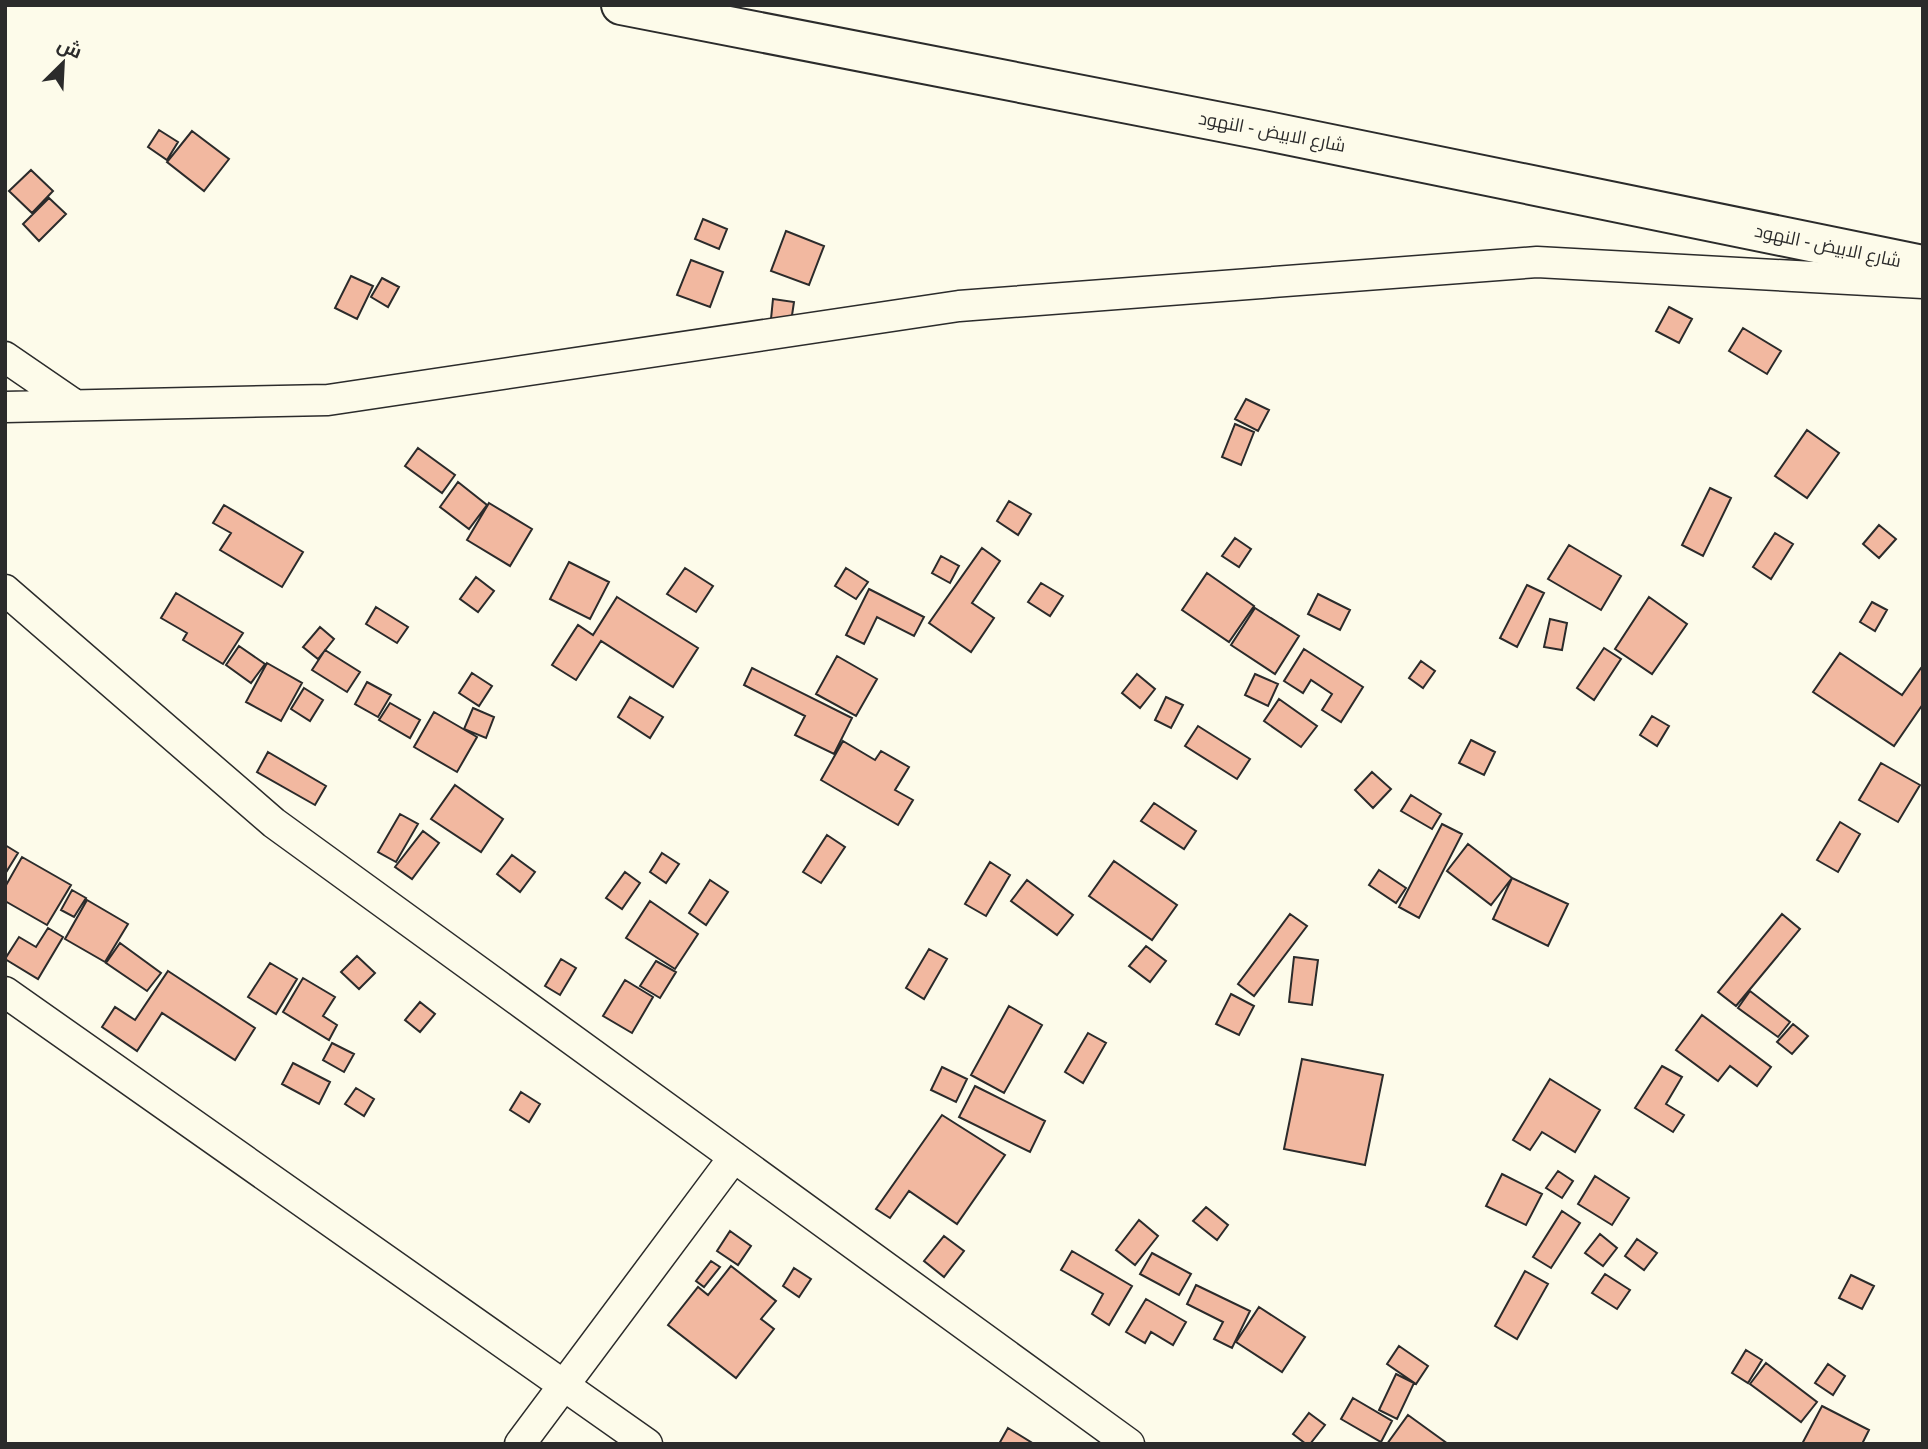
<svg xmlns="http://www.w3.org/2000/svg" width="1928" height="1449" font-family="'Noto Serif',Cairo,serif">
  <style>
    .building { fill: #f2b8a0; stroke: #2b2b2b; stroke-width: 2 }
    .lines { fill: none; stroke-linecap: round; stroke-linejoin: round }
    .street-casing { stroke: #2b2b2b; stroke-width: 33 }
    .highway-casing { stroke: #2b2b2b; stroke-width: 42 }
    .street { stroke: #fdfbea; stroke-width: 30 }
    .highway { stroke: #fdfbea; stroke-width: 38 }
    .labels { text-anchor: middle; stroke-width: 5; stroke-linejoin: round; paint-order: stroke }
    .street-label { font-size: 18px; fill: #2b2b2b; stroke: #fdfbea }
  </style>
  <rect width="100%" height="100%" fill="#fdfbea"/>
  <path class="building" d="M159,130L178,142L167,160L148,147Z
    M192,131L229,159L204,191L167,162Z
    M31,170L53,191L32,213L9,191Z
    M49,198L66,214L39,241L23,224Z
    M703,219L727,229L719,249L695,239Z
    M786,231L824,246L809,285L771,271Z
    M691,260L723,272L710,307L677,295Z
    M351,276L373,286L357,319L335,308Z
    M382,278L399,287L388,307L371,297Z
    M773,299L794,302L791,322L771,319Z
    M1669,307L1692,319L1679,343L1656,331Z
    M1743,328L1781,351L1767,374L1729,351Z
    M1246,399L1269,410L1258,431L1235,419Z
    M1235,424L1254,432L1241,465L1222,457Z
    M1807,430L1839,453L1807,498L1775,476Z
    M418,448L455,475L442,493L405,466Z
    M458,482L487,505L469,529L440,507Z
    M1710,488L1731,498L1703,556L1682,545Z
    M1009,501L1031,514L1018,535L997,521Z
    M489,503L532,529L510,566L467,540Z
    M224,505L303,552L282,587L220,550L231,533L213,523Z
    M1879,525L1896,539L1879,558L1863,544Z
    M1775,533L1793,544L1771,579L1753,567Z
    M1235,538L1251,549L1239,567L1222,556Z
    M1569,545L1621,576L1601,610L1548,579Z
    M982,548L1000,561L972,603L994,618L971,652L929,623Z
    M941,556L959,566L950,583L932,573Z
    M569,562L609,582L590,619L550,599Z
    M685,568L713,586L696,612L667,594Z
    M846,568L868,582L856,599L835,586Z
    M1207,573L1254,606L1229,642L1182,610Z
    M476,577L494,591L478,612L460,599Z
    M1041,583L1063,596L1050,616L1028,602Z
    M1527,585L1544,593L1517,647L1500,638Z
    M869,589L924,617L914,636L877,617L864,644L846,635Z
    M176,593L243,633L223,664L183,640L187,633L161,618Z
    M1318,594L1350,610L1340,630L1308,614Z
    M617,597L698,648L673,687L601,641L576,680L552,665L578,625L593,635Z
    M1649,597L1687,624L1652,674L1615,649Z
    M1872,602L1887,610L1875,631L1860,622Z
    M376,607L408,627L397,643L366,624Z
    M1255,608L1299,636L1275,674L1231,645Z
    M1550,619L1567,623L1562,650L1544,647Z
    M320,627L334,639L318,659L303,647Z
    M239,646L265,664L251,683L226,665Z
    M1604,648L1621,659L1594,700L1577,688Z
    M1304,649L1363,687L1341,722L1322,710L1332,694L1311,680L1303,693L1284,681Z
    M325,650L360,672L347,692L312,670Z
    M1840,653L1902,695L1921,668L1923,669V704L1894,746L1813,692Z
    M837,656L877,679L856,716L816,694Z
    M1421,661L1435,671L1423,688L1409,678Z
    M267,663L302,683L281,721L246,702Z
    M752,668L852,718L834,754L795,735L805,716L744,685Z
    M472,673L492,686L479,706L459,693Z
    M1137,674L1155,689L1140,708L1122,693Z
    M1255,674L1278,684L1268,706L1245,695Z
    M367,682L391,695L378,717L355,704Z
    M304,688L323,700L310,721L291,709Z
    M630,697L663,717L650,738L618,717Z
    M1166,697L1183,705L1171,728L1155,720Z
    M1279,699L1317,726L1301,747L1264,721Z
    M390,703L420,720L410,738L379,720Z
    M473,708L494,717L486,738L464,729Z
    M434,712L477,737L457,772L414,747Z
    M1652,716L1669,726L1657,746L1640,735Z
    M1198,726L1250,759L1237,779L1185,746Z
    M1471,740L1495,752L1484,775L1459,763Z
    M843,741L875,760L881,751L909,767L895,790L913,800L898,825L821,780Z
    M268,752L326,786L315,805L257,772Z
    M1881,763L1920,785L1898,822L1859,800Z
    M1372,772L1391,789L1373,808L1355,790Z
    M455,785L503,819L481,852L431,819Z
    M1411,795L1441,814L1432,829L1401,811Z
    M1154,803L1196,831L1184,849L1141,821Z
    M400,814L418,824L396,862L378,852Z
    M1840,822L1860,834L1838,872L1817,860Z
    M1442,824L1462,834L1419,918L1399,907Z
    M423,831L439,843L412,879L395,867Z
    M827,835L845,847L821,883L803,872Z
    M1468,844L1512,878L1491,905L1447,871Z
    M5,845L18,853L5,874Z
    M662,853L679,864L666,883L650,872Z
    M512,855L535,872L520,892L497,874Z
    M22,857L71,885L47,925L5,901V887Z
    M1114,861L1177,905L1152,940L1089,896Z
    M990,862L1010,875L986,916L965,904Z
    M1379,870L1406,888L1396,903L1369,885Z
    M625,872L640,883L622,909L606,898Z
    M1512,878L1568,904L1548,946L1493,919Z
    M710,880L728,892L706,925L689,913Z
    M1027,880L1073,915L1057,935L1011,901Z
    M72,890L86,898L74,917L61,910Z
    M87,900L128,924L105,962L65,939Z
    M650,901L698,934L675,969L626,938Z
    M1290,914L1307,926L1254,996L1238,984Z
    M1782,914L1800,929L1736,1006L1718,992Z
    M48,928L63,937L38,979L5,959L19,937L36,947Z
    M120,943L161,973L147,991L106,963Z
    M1146,946L1166,961L1150,982L1129,966Z
    M929,949L947,959L924,999L906,988Z
    M357,956L375,973L359,989L341,972Z
    M1294,957L1318,960L1312,1005L1289,1002Z
    M561,959L576,968L560,995L545,986Z
    M656,961L676,972L660,998L640,986Z
    M270,963L297,979L276,1014L248,997Z
    M168,971L255,1028L235,1060L162,1013L137,1051L102,1027L115,1007L135,1020Z
    M303,978L335,997L323,1016L337,1025L329,1040L283,1012Z
    M625,980L653,997L632,1033L603,1016Z
    M1750,991L1790,1022L1778,1037L1738,1008Z
    M1231,994L1254,1006L1239,1035L1216,1024Z
    M420,1002L435,1014L420,1032L405,1020Z
    M1009,1006L1042,1025L1004,1093L971,1075Z
    M1702,1015L1771,1067L1757,1086L1730,1066L1718,1081L1676,1050Z
    M1793,1024L1808,1036L1792,1054L1777,1042Z
    M1088,1033L1106,1043L1083,1083L1065,1072Z
    M332,1043L354,1054L344,1072L323,1060Z
    M1302,1059L1383,1075L1365,1165L1284,1149Z
    M293,1063L330,1082L319,1104L282,1084Z
    M1662,1066L1682,1077L1666,1104L1684,1115L1673,1132L1635,1108Z
    M942,1067L967,1079L956,1102L931,1090Z
    M1550,1079L1600,1110L1575,1152L1542,1132L1530,1150L1513,1140Z
    M975,1086L1045,1121L1030,1152L959,1117Z
    M356,1088L374,1099L364,1116L345,1104Z
    M521,1092L540,1104L529,1122L510,1110Z
    M942,1115L1005,1155L957,1224L909,1191L890,1218L876,1209Z
    M1558,1171L1573,1181L1562,1198L1546,1188Z
    M1502,1174L1542,1194L1526,1225L1486,1206Z
    M1595,1176L1629,1198L1612,1225L1578,1204Z
    M1206,1207L1228,1225L1217,1240L1193,1221Z
    M1562,1211L1580,1223L1551,1268L1533,1257Z
    M1139,1220L1158,1236L1135,1265L1116,1250Z
    M730,1231L751,1246L738,1265L717,1251Z
    M1600,1234L1617,1248L1603,1266L1585,1253Z
    M944,1236L964,1251L944,1277L924,1261Z
    M1637,1239L1657,1253L1644,1270L1625,1256Z
    M1072,1251L1132,1286L1109,1325L1092,1314L1103,1294L1061,1270Z
    M1152,1253L1191,1274L1179,1295L1140,1274Z
    M711,1261L720,1267L704,1287L696,1281Z
    M731,1266L776,1301L761,1319L774,1329L736,1378L668,1325L698,1287L708,1295Z
    M794,1268L811,1279L799,1297L783,1286Z
    M1525,1271L1548,1284L1517,1339L1495,1326Z
    M1605,1274L1630,1290L1617,1309L1592,1293Z
    M1851,1275L1874,1286L1862,1309L1839,1298Z
    M1196,1285L1250,1311L1232,1348L1214,1339L1223,1322L1187,1304Z
    M1146,1299L1186,1322L1173,1345L1151,1332L1145,1343L1126,1332Z
    M1259,1307L1305,1337L1282,1372L1236,1342Z
    M1399,1346L1428,1366L1416,1384L1387,1364Z
    M1746,1350L1762,1360L1748,1383L1732,1373Z
    M1766,1363L1817,1402L1801,1422L1750,1384Z
    M1828,1364L1845,1376L1833,1395L1815,1383Z
    M1396,1374L1414,1383L1397,1419L1379,1410Z
    M1353,1398L1392,1421L1381,1442L1341,1419Z
    M1822,1406L1869,1430L1862,1444H1802Z
    M1309,1413L1325,1425L1310,1444H1306L1293,1434Z
    M1408,1415L1448,1444H1387Z
    M1008,1428L1034,1444H999Z"/>
  <g class="lines">
    <g class="street-casing">
      <path id="street" d="M5,357L75,405
        M5,407L328,400L959,306L1537,262L1923,283
        M5,590L274,823L1129,1444
        M5,992L647,1444
        M520,1444L734,1157"/>
    </g>
    <g class="highway-casing">
      <path id="highway" d="M621,5L1267,131L1923,265"/>
    </g>
    <use href="#street" class="street"/>
    <use href="#highway" class="highway"/>
  </g>
  <g class="labels">
    <g class="street-label">
      <text transform="translate(1272 132) rotate(11)" y="6">شارع الابيض - النهود</text>
      <text transform="translate(1828 246) rotate(12)" y="6">شارع الابيض - النهود</text>
    </g>
  </g>
  <rect width="1928" height="1449" fill="none" stroke="#2b2b2b" stroke-width="14"/>
  <g transform="translate(63 63) rotate(24)" stroke="#fdfbea" stroke-width="5" paint-order="stroke">
  <path d="M0-5L12 26L0 18L-12 26Z" fill="#2b2b2b"/>
  <text y="-10" font-size="19" font-weight="bold" text-anchor="middle" fill="#2b2b2b">ش</text>
  </g>
</svg>
